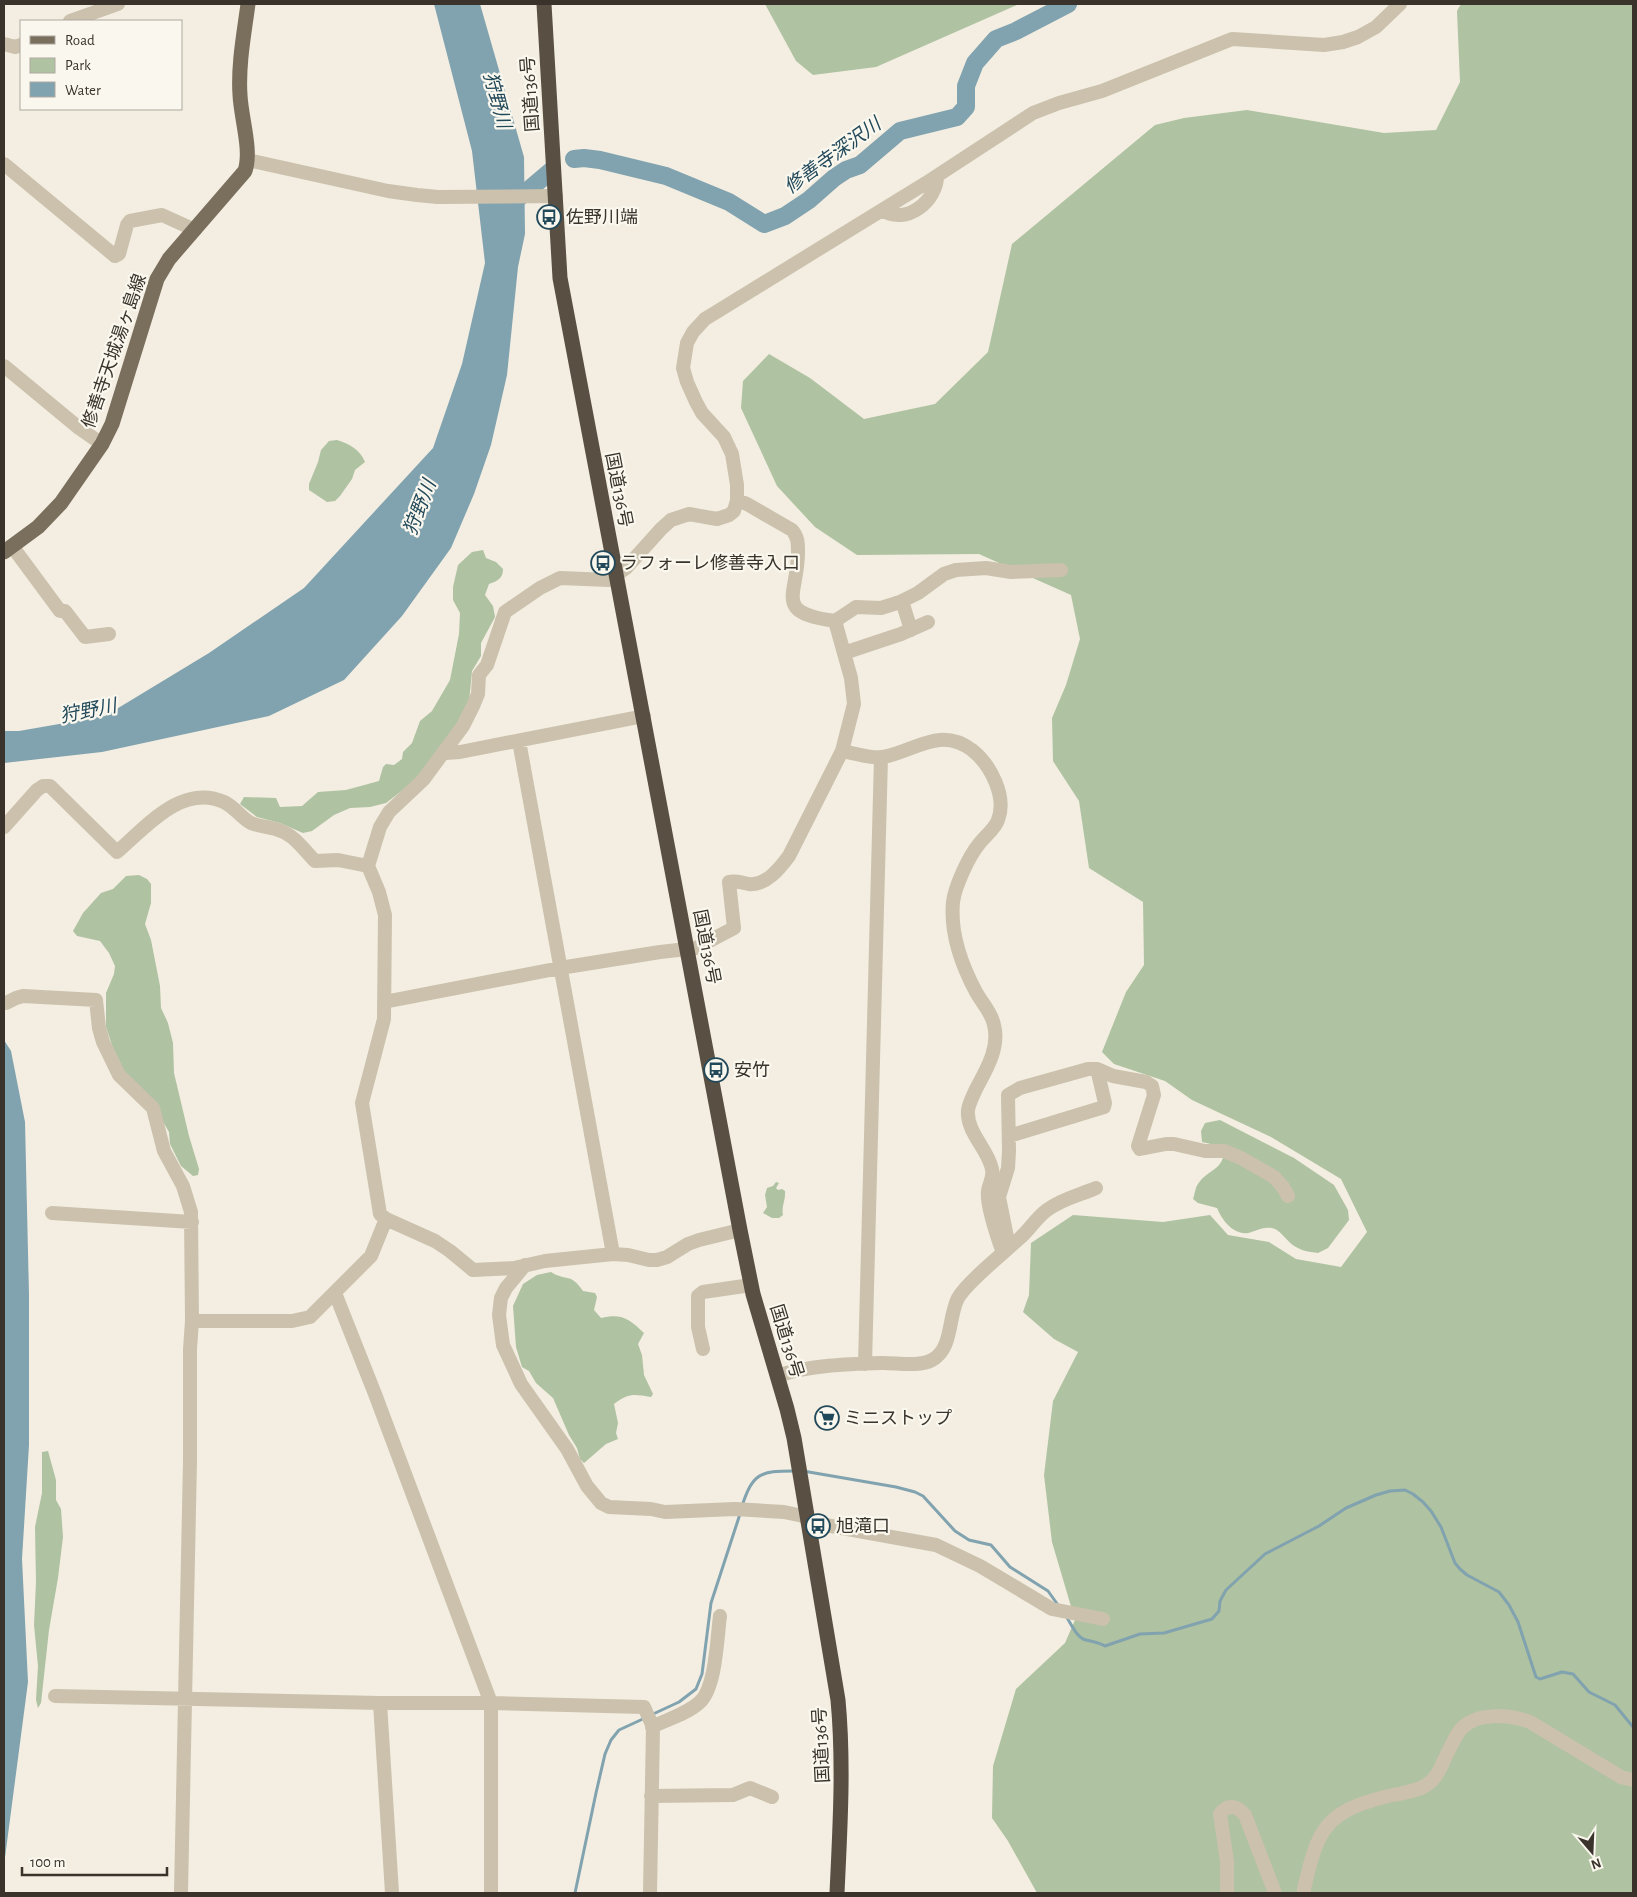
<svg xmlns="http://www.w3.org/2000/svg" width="1637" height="1897" font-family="'Alegreya Sans','Noto Sans JP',sans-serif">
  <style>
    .green { fill: #afc2a1 }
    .water { fill: #81a2af }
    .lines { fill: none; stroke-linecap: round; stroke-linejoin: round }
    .stream { stroke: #81a2af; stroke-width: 3 }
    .river { stroke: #81a2af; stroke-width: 18 }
    .minor { stroke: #cbc1ad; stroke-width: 14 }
    .major { stroke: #7a6e5d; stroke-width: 15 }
    .highway { stroke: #5a4f43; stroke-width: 15 }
    .labels { text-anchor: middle; stroke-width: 4.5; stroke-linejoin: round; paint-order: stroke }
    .street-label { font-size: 18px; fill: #39332b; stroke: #faf7ee }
    .poi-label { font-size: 18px; fill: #39332b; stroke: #faf7ee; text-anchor: start }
    .water-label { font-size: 19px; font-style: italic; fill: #22495a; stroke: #faf7ee }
  </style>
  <rect width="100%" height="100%" fill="#f3eee1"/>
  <path class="green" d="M765,4H1019L876,67L813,75L796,61Z
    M1461,4H1633V1893H1037L1008,1841L992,1818L993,1766L1016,1689L1065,1643L1075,1620L1052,1542L1044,1475L1053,1401L1078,1352L1054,1339L1023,1312L1029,1295L1031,1243L1073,1215L1163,1222L1210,1215L1228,1235L1269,1242L1296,1259L1341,1267L1367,1232L1341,1179L1271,1137L1192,1100L1165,1081L1114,1064L1102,1052L1126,992L1144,965L1143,902L1089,868L1079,801L1053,761L1052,718L1066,685L1080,639L1071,595L979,554L857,555L815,527L777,486L741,408L743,381L769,354L810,378L864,419L935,404L988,352L1012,244L1155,125L1184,118L1247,110L1384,133L1436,130L1460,82L1457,11Z
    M337,440C349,444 360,449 365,462L355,470L352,479L340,496L335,501L327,502L309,490V484L318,462L321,450L329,441Z
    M483,550L486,558L496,562L503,569C503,578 498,581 489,584L485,595L493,606L495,617L481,643V656L472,671L469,702L459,723L421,776L386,803L370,807L350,808L334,815L312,831L303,833L280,823L257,817L240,804L244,797L276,798L280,807L302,806L318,792L346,790L379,781L383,767L386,764L394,765L402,759L403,752L412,743L420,721L432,711L450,680L459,634L460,613L453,600V587L458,565L472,552Z
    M139,875L147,879L151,884V903L145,924L151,940L160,986L161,1008L168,1023L173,1043L174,1073L189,1136L199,1169L198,1175L193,1176L181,1166L170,1144L169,1132L162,1120L159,1106L121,1068L115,1054L106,1027V993L114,974L115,966L109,953L100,941L77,936L73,931L83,913L101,893L113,889L126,876Z
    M1220,1120L1294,1158L1334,1185L1348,1210L1349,1220L1328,1248L1318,1253C1311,1252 1302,1251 1296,1247C1288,1243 1282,1232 1275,1229C1266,1225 1256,1231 1248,1233C1233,1235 1222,1220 1217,1208L1198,1203L1193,1199C1195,1194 1195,1188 1198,1184C1209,1168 1225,1171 1224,1147L1202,1142L1201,1131L1205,1123Z
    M776,1182L779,1183L776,1188L778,1190L782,1189L785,1191C786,1200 781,1206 783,1215L779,1218H772L763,1213L767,1207L765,1195L767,1188L773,1186Z
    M551,1272C567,1282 570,1272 583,1291L595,1293L597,1297L594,1310L601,1318C622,1313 629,1319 644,1333L638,1344L642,1355L644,1375L653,1394L651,1397C634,1394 628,1393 614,1404L618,1423L616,1433L618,1439L606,1444L584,1463L580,1459L577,1448L569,1435L553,1398L536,1383L529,1371L522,1367L516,1347L513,1306L523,1284L537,1275Z
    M48,1451L56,1480V1500L61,1509L63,1537L58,1578L49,1630L41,1703L38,1708L36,1700L38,1666L34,1625L36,1582L35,1527L42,1493V1452Z"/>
  <path class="water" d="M434,4H480L524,157L525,234L518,267L507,375L491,445L474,494L451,548L402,616L344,680L269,716L102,752L4,763V731H19L105,716L209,653L304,588L433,448L462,364L485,263L472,151Z
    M4,1040L11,1051L25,1122L29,1295V1445L22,1559L28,1682L4,1865Z"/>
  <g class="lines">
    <path class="stream" d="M803,1471L896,1487L915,1492L923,1496L955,1531L969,1540L991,1545L1010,1567L1048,1591L1058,1605
      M742,1506C753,1473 760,1471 794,1471
      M1066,1616C1071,1624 1077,1638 1086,1640C1094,1642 1098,1642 1105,1646L1140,1634L1164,1633L1212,1619L1219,1611L1220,1601L1226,1590L1265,1554L1319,1526L1346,1508L1376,1495L1390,1491L1405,1490L1413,1494L1423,1502L1431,1511L1441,1527L1455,1563L1460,1569L1467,1575L1499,1592L1509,1605L1518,1622L1536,1677L1540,1679L1562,1672L1573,1674L1589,1692L1615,1705L1633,1727
      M651,1715L679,1702L696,1689L702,1674L711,1603L740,1514
      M575,1893L596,1793L605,1754L611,1740L619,1730L645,1718"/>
    <path class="river" d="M574,159L584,158L600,160L666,176L729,202L764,224L785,216L809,200L834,178L846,170L860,165L900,131L957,117L966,107V86L975,63L996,39L1016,31L1068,4
      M510,204L526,192L552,170"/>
    <path class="minor" d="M70,21L118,4
      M4,44L15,47L21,45
      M248,160L388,191L417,195L438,197L556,196
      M4,164L115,256L119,254L127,225L130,221L162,215L195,230
      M882,210C906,226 937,201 937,176
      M4,366L79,428L102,444
      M737,500L747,504L792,530C798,537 798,543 798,552C798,596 772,612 835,621L856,607L881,608L900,602L918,593L944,574L956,570L986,568L1011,572L1061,570
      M12,546L60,611H65L85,637L109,634
      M902,601L911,630
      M844,653L901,634L928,622
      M519,741L613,1254
      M842,751C854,753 871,759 883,757C915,751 940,726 972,750C991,765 1007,797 998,820C995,829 985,836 979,844C969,856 955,886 953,902C950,934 961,964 976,992C982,1003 992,1013 994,1025C1000,1048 986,1070 976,1089C973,1096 969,1103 968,1110C966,1132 988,1149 992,1169C994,1178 989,1183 988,1191C986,1205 998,1239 1003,1253
      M445,753L460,752L644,716
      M4,827L37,790L43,786H50L117,852C146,827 182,783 224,802C235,807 241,818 251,823C261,827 272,827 281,831C295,836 305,851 315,861L338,860L368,866
      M384,1002L560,968L660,952L696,948L734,928L729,882C736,880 742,883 749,884C766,886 780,868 789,856L842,751L854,704L851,678L835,621
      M4,1003H6L16,998L23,996L96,1000L99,1028L103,1042L119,1075L153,1108L164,1151L183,1186L191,1212L192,1321L190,1349V1461L181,1893
      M1009,1136L1104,1107L1105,1103L1097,1069
      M52,1213L192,1222
      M740,1230L699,1240L688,1244L667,1257L657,1260H649L628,1255L613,1254L545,1261L514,1268L473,1270L450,1251L435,1241L386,1219L380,1214L362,1103L384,1019L385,915L379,892L368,866L380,827L389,812L423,780L463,726L473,706L478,694L479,675L487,665L505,612L540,588L560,578L609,580L626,568L661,529L671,520L689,514L717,519L729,515L734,511L737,500V485L732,454L724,437L702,413L696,402L687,382L683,368L687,343L693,332L705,319L926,183L1033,113L1059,103L1102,91L1232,39L1324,45L1343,42L1358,37L1376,27L1400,4
      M1009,1247L999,1197L1008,1168L1009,1151L1008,1095L1020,1088L1088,1069H1097L1113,1076L1146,1082L1152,1086L1154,1095L1138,1146L1140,1149L1166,1144H1174L1205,1151H1224L1241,1158L1274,1177L1283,1187L1288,1196
      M525,1265L506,1288L501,1298L499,1315L503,1345L521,1384L567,1449L587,1486L601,1503L609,1507L651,1509L665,1512L735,1509L784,1512L808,1517
      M335,1293L375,1394L491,1703V1893
      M192,1321H292L310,1317L371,1256L386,1219
      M703,1349L698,1327V1296L703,1292L751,1285
      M865,1364L881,757
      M777,1376C810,1365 849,1364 883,1363C898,1363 919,1367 932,1360C953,1349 948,1317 958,1298C968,1281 1005,1252 1021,1237C1030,1229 1037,1217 1047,1210C1061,1199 1080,1195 1096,1188
      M809,1522L936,1545L980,1566L1052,1609L1103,1619
      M55,1696L380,1703H491L644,1707L653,1727L650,1893
      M380,1703L392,1893
      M652,1727C668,1719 687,1714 700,1702C716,1687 717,1638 720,1616
      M651,1796L733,1795L750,1788L772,1797
      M1227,1893V1861L1220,1814C1228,1803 1237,1806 1245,1815L1275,1893
      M1304,1893V1889C1318,1829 1324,1812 1388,1796C1401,1793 1417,1792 1428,1784C1439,1776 1442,1763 1448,1752C1452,1744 1456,1735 1461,1729C1478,1711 1510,1715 1530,1722L1621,1777L1633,1780"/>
    <path class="major" d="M4,552L38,527L61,503L102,444L112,424L157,279L169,259L245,171C252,150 241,118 240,95C238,65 244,34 248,4"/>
    <path class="highway" d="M544,4L560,278L740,1230L753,1294L787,1409L794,1438L838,1700C844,1764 840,1828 837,1893"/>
  </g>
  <defs>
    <g id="bus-ring" transform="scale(1.25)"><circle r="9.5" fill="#faf7ee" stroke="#22495a" stroke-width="1.5"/><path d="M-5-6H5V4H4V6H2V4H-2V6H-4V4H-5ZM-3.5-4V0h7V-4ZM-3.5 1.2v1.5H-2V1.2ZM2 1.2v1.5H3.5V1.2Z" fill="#22495a"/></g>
    <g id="supermarket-ring" transform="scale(1.25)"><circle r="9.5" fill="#faf7ee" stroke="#22495a" stroke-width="1.5"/><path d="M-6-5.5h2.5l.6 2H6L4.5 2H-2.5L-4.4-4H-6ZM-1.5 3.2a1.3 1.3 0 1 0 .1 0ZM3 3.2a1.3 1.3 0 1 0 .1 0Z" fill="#22495a"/></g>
  </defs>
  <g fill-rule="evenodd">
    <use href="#bus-ring" x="549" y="217"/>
    <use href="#bus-ring" x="603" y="563"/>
    <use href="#bus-ring" x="716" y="1070"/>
    <use href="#supermarket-ring" x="827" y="1418"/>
    <use href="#bus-ring" x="818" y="1526"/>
  </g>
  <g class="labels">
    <g class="street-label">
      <text transform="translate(530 94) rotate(-94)" y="6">国道136号</text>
      <text transform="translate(114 351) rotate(-71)" y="6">修善寺天城湯ヶ島線</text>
      <text transform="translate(619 490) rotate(79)" y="6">国道136号</text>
      <text transform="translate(707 947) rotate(79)" y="6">国道136号</text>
      <text transform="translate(787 1341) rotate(73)" y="6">国道136号</text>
      <text transform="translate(821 1745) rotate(-93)" y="6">国道136号</text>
    </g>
    <g class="poi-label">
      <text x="566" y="223">佐野川端</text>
      <text x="620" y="569">ラフォーレ修善寺入口</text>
      <text x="734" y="1076">安竹</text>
      <text x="844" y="1424">ミニストップ</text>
      <text x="836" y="1532">旭滝口</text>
    </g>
    <g class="water-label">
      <text transform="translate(498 100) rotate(75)" y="7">狩野川</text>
      <text transform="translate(832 155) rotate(-36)" y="7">修善寺深沢川</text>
      <text transform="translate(419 507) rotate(-69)" y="7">狩野川</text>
      <text transform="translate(88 710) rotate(-11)" y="7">狩野川</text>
    </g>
  </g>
  <rect width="1637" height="1897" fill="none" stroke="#39332b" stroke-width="10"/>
  <rect x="20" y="20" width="162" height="90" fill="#faf7ee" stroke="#ada9a0"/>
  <rect x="30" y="36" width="25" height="8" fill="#7a6e5d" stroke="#ada9a0"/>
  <text x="65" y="45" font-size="15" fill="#39332b">Road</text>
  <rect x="30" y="58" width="25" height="15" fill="#afc2a1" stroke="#ada9a0"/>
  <text x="65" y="70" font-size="15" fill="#39332b">Park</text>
  <rect x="30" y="82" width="25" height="15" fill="#81a2af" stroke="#ada9a0"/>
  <text x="65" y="95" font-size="15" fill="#39332b">Water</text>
  <g transform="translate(1592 1852) rotate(161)" stroke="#faf7ee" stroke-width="4" paint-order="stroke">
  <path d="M0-4L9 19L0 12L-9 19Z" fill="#39332b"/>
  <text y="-8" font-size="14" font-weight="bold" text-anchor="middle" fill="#39332b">N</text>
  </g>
  <path d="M22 1867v8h145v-8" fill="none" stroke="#39332b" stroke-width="2.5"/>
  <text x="30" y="1867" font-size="15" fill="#39332b" stroke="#faf7ee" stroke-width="4" paint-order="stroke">100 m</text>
</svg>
